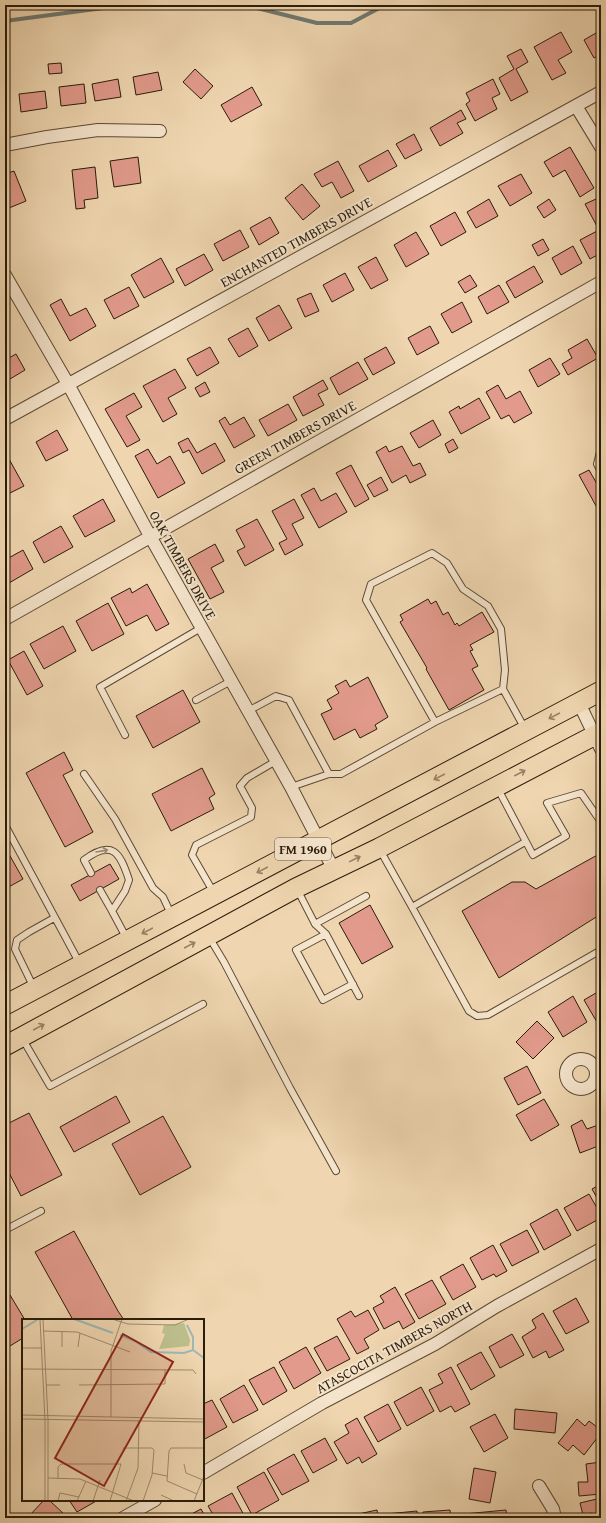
<svg xmlns="http://www.w3.org/2000/svg" width="606" height="1523" font-family="'Gentium Book Plus',serif">
  <style>
    .lines { fill: none; stroke-linecap: round; stroke-linejoin: round }
    .stream { stroke: #6f7971; stroke-width: 4 }
    .building { fill: #e19a8b; stroke: #2a1c0a }
    .service-casing { stroke: #5b4a34; stroke-width: 8 }
    .minor-casing { stroke: #5b4a34; stroke-width: 14 }
    .primary-casing { stroke: #2a1c0a; stroke-width: 21 }
    .service { stroke: #f5e4cc; stroke-width: 6 }
    .minor { stroke: #f5e4cc; stroke-width: 12 }
    .primary { stroke: #efd6b0; stroke-width: 19 }
    .oneway { stroke: #968265 }
    .oneway2 { stroke: #9a8a75 }
    .labels { text-anchor: middle; stroke-width: 4; stroke-linejoin: round; paint-order: stroke }
    .shield { fill: #f5e4cc; stroke: #675844; stroke-width: 1 }
    .shield-label { font-size: 13px; font-weight: bold; fill: #2a1c0a }
    .street-label { font-size: 14px; fill: #2a1c0a; stroke: #f5e4cc }
    .inset-river { fill: none; stroke: #9db7b5; stroke-width: 2 }
    .inset-road { fill: none; stroke: #a08c6e; stroke-width: 1 }
    .view { fill: #8f2418; fill-opacity: 0.15; stroke: #8f2418; stroke-width: 2 }
    .inset-edge { fill: none; stroke: #2a1c0a; stroke-width: 2 }
  </style>
  <rect width="100%" height="100%" fill="#efd6b0"/>
  <filter id="stains"><feTurbulence type="fractalNoise" baseFrequency=".005" numOctaves="4"/><feColorMatrix values="0 0 0 0 .2 0 0 0 0 .09 0 0 0 0 .02 0 0 0 .5 -.17"/></filter>
  <radialGradient id="worn" r=".72"><stop offset=".6" stop-color="#630" stop-opacity="0"/><stop offset="1" stop-color="#630" stop-opacity=".3"/></radialGradient>
  <g class="lines">
    <path class="stream" d="M190,5L257,8L317,23H351L385,5
      M5,21L126,5"/>
  </g>
  <path class="building" d="M601,30V54L594,58L584,40Z
    M561,32L572,52L558,60L566,73L552,80L534,47Z
    M521,49L528,62L516,69L528,92L511,101L499,78L514,69L507,56Z
    M61,63L62,73L49,74L48,64Z
    M195,69L213,86L201,99L183,82Z
    M158,72L162,90L136,95L133,77Z
    M118,79L121,97L95,101L92,84Z
    M493,79L500,94L492,98L497,109L475,121L466,104L470,101L466,93Z
    M84,84L86,103L61,106L59,87Z
    M252,87L262,105L231,122L221,105Z
    M45,91L47,108L21,112L19,94Z
    M461,110L466,119L457,123L463,133L440,146L430,128Z
    M414,134L422,150L405,159L396,144Z
    M570,147L594,188L580,197L565,170L553,177L544,162Z
    M388,150L397,166L368,182L359,166Z
    M138,157L141,183L114,187L110,161Z
    M338,161L354,191L341,198L332,182L322,187L314,174Z
    M95,167L98,198L84,200L85,208L76,209L72,170Z
    M14,171L26,201L9,208L5,199V174Z
    M521,174L532,193L510,206L498,186Z
    M302,184L320,206L303,220L285,198Z
    M489,199L498,216L476,228L467,212Z
    M549,199L556,210L544,218L537,207Z
    M596,199L601,207V253L590,259L580,240L599,230L585,204Z
    M455,212L466,232L441,246L430,226Z
    M270,217L279,233L259,245L250,228Z
    M240,230L249,247L223,261L214,244Z
    M416,232L429,254L406,267L394,245Z
    M543,239L549,250L538,256L532,245Z
    M573,246L582,263L561,275L552,258Z
    M204,254L213,270L185,286L176,269Z
    M376,257L388,280L371,289L358,267Z
    M161,258L174,282L144,298L131,275Z
    M534,266L543,282L515,298L506,282Z
    M345,273L354,290L332,302L323,285Z
    M470,275L477,286L465,293L458,282Z
    M499,285L509,302L487,314L478,297Z
    M129,287L139,306L114,319L104,300Z
    M311,293L319,311L305,317L297,299Z
    M61,299L70,316L86,308L96,326L70,341L50,305Z
    M462,302L472,322L452,333L441,314Z
    M279,305L292,328L269,341L256,318Z
    M430,326L439,343L417,355L408,338Z
    M248,328L258,346L239,357L228,339Z
    M587,339L598,358L568,375L562,364L572,358L568,350Z
    M210,347L219,363L197,376L187,359Z
    M386,347L395,363L373,375L364,359Z
    M16,354L25,370L5,382V360Z
    M550,358L560,374L538,387L529,370Z
    M358,362L368,379L339,395L330,378Z
    M175,369L186,388L168,398L177,414L163,422L143,386Z
    M323,380L328,389L318,394L324,405L303,416L293,397Z
    M205,382L210,392L200,397L195,388Z
    M498,385L506,399L520,391L532,413L514,423L509,415L501,419L486,392Z
    M134,393L142,407L126,416L140,440L127,447L105,409Z
    M479,398L490,418L461,434L449,412L459,406L460,409Z
    M288,404L297,420L268,436L259,420Z
    M225,417L230,425L244,417L255,436L234,448L219,421Z
    M433,420L441,435L419,448L410,433Z
    M57,430L68,450L46,461L36,442Z
    M188,438L197,453L215,443L225,461L202,474L189,450L183,453L178,443Z
    M453,439L458,448L449,453L445,444Z
    M386,446L389,452L402,446L413,466L420,463L426,475L410,483L406,475L392,483L376,452Z
    M148,449L157,464L170,456L185,483L158,498L135,456Z
    M9,459L24,486L8,494L5,488V461Z
    M351,465L369,499L355,507L336,473Z
    M589,470L601,491V515L579,475Z
    M381,477L388,490L374,497L367,485Z
    M314,488L321,501L336,493L347,512L319,528L301,495Z
    M103,499L115,521L85,537L73,516Z
    M294,499L304,518L292,524L303,545L285,555L279,543L287,539L272,511Z
    M257,519L274,550L245,566L237,551L245,547L236,530Z
    M61,526L73,547L44,563L33,542Z
    M215,544L224,561L211,568L224,592L210,599L188,559Z
    M23,550L33,569L9,583L5,576V560Z
    M147,584L169,624L156,631L147,615L126,626L111,598L130,588L132,593Z
    M428,599L431,604L436,601L443,615L448,612L455,625L457,623L459,626L482,612L494,632L470,645L473,650L470,651L478,666L472,669L484,690L449,710L426,669L427,668L400,622L403,620L400,615Z
    M108,603L124,634L92,651L76,621Z
    M63,626L76,651L44,669L30,644Z
    M24,651L43,686L27,695L8,660Z
    M368,677L388,717L375,725L377,729L360,738L355,729L334,740L321,714L332,709L327,700L339,693L335,686L346,680L350,687Z
    M183,690L200,722L153,748L136,716Z
    M64,752L73,770L63,775L93,832L65,847L26,773Z
    M202,768L215,794L209,798L214,809L171,831L152,794Z
    M5,847L23,879L5,889Z
    M601,853V914L499,978L462,911L512,882H525L536,889Z
    M110,864L119,879L80,901L71,885Z
    M370,905L393,947L362,964L339,923Z
    M601,990V1029L584,1000Z
    M573,996L587,1022L563,1037L548,1012Z
    M537,1021L554,1038L533,1059L516,1042Z
    M527,1066L541,1093L518,1105L504,1078Z
    M116,1096L130,1122L74,1152L60,1127Z
    M544,1099L559,1125L531,1141L516,1115Z
    M29,1113L62,1175L21,1196L5,1165V1125Z
    M163,1116L191,1167L140,1195L112,1144Z
    M582,1120L587,1129L601,1124V1145L580,1153L571,1126Z
    M601,1184V1205L592,1189Z
    M589,1194L601,1215V1218L577,1231L564,1208Z
    M557,1209L571,1235L544,1250L530,1224Z
    M527,1230L539,1252L512,1266L500,1244Z
    M74,1231L118,1311L124,1320H73L35,1252Z
    M493,1245L507,1271L496,1277L494,1274L482,1280L470,1258Z
    M463,1264L476,1287L453,1300L440,1277Z
    M432,1280L446,1304L419,1319L405,1294Z
    M395,1287L415,1322L403,1329L399,1321L384,1329L373,1308L384,1302L380,1296Z
    M10,1295L25,1320H23V1338L5,1349V1298Z
    M576,1298L589,1322L566,1334L553,1311Z
    M368,1310L379,1330L364,1339L369,1348L357,1354L337,1319L351,1311L355,1317Z
    M543,1313L564,1350L549,1358L546,1351L533,1358L522,1337L536,1328L532,1320Z
    M512,1334L524,1355L500,1368L489,1347Z
    M337,1336L350,1359L327,1371L314,1348Z
    M306,1347L321,1373L294,1389L279,1362Z
    M481,1352L495,1376L471,1390L457,1365Z
    M274,1367L287,1391L263,1405L249,1380Z
    M451,1367L470,1404L455,1412L451,1406L440,1412L429,1390L443,1383L438,1374Z
    M244,1385L258,1410L233,1423L220,1399Z
    M421,1387L434,1411L407,1426L394,1402Z
    M212,1400L227,1427L203,1440V1404Z
    M388,1404L401,1429L378,1442L364,1417Z
    M515,1409L557,1413L555,1433L514,1429Z
    M495,1414L508,1438L484,1452L470,1427Z
    M357,1418L377,1454L362,1463L359,1457L347,1464L334,1442L349,1433L345,1425Z
    M577,1419L585,1426L589,1421L601,1430V1433L584,1455L573,1445L568,1451L558,1443Z
    M325,1438L337,1460L313,1473L301,1451Z
    M294,1454L309,1481L282,1495L267,1469Z
    M601,1462V1494L579,1496L578,1482H588L586,1464Z
    M474,1468L496,1472L490,1503L469,1499Z
    M264,1472L279,1500L252,1515L237,1487Z
    M232,1493L245,1517L242,1518H215L208,1506Z
    M601,1498V1518H593L592,1513L583,1515L580,1503Z
    M44,1500H49L65,1515L63,1518H32L30,1515Z
    M69,1500H98L77,1512Z
    M201,1509L206,1518H184Z
    M377,1510L378,1518H350L349,1516Z
    M450,1510L451,1518H424L423,1512Z
    M506,1510L507,1518H465L464,1514Z
    M417,1511L418,1518H387L386,1514Z"/>
  <g class="lines">
    <g class="service-casing">
      <path id="service" d="M601,448L597,464L601,472
        M503,689L435,722L366,600L371,584L432,553L447,563L463,589L488,606L501,629L505,670L503,689L525,729
        M196,700L231,681
        M248,711L276,696L289,700L329,774
        M125,735L100,687L201,628
        M84,774L115,819L153,888L163,897L171,914
        M291,787L329,774H341L435,722
        M498,789L533,855L566,836L547,803L581,793L601,822
        M5,825L80,964
        M380,850L412,907L525,842
        M91,873L84,860C112,839 120,852 129,880L125,891L112,911L100,890
        M297,889L315,924L326,934L359,996
        M214,893L192,855L196,845L251,817L252,808L240,786L247,778L276,761
        M412,907L469,1011L477,1016L488,1015L601,950
        M112,911L127,939
        M315,924L366,896
        M326,934L296,950L323,1000L353,984
        M209,937L224,962L290,1088L336,1171
        M34,988L15,949L17,940L29,932L54,918
        M22,1038L50,1086L203,1004
        M5,1230L41,1211"/>
    </g>
    <g class="minor-casing">
      <path id="minor" d="M576,106L601,147
        M5,145L47,137L98,130L160,131
        M5,275L68,384L150,536L291,787L334,870
        M5,419L601,92
        M5,619L601,282
        M579,703L601,749
        M566 1074a15 15 0 1 1 30 0a15 15 0 1 1-30 0Z
        M203,1473L322,1403L435,1344L497,1306L601,1249
        M539,1486L553,1509L555,1518
        M123,1518L155,1500"/>
    </g>
    <g class="primary-casing">
      <path id="primary" d="M5,1005L601,691
        M5,1046L296,888L379,848L601,732"/>
    </g>
    <use href="#service" class="service"/>
    <use href="#minor" class="minor"/>
    <use href="#primary" class="primary"/>
  </g>
  <defs><path id="oneway-shaft" d="M-6 0H5M1.5-3L5.5 0L1.5 3" fill="none" stroke-width="1.6" stroke-linecap="round" stroke-linejoin="round"/></defs>
  <g class="oneway">
    <use href="#oneway-shaft" transform="translate(554 716) rotate(152)"/>
    <use href="#oneway-shaft" transform="translate(520 773) rotate(-27)"/>
    <use href="#oneway-shaft" transform="translate(439 777) rotate(152)"/>
    <use href="#oneway-shaft" transform="translate(355 859) rotate(-26)"/>
    <use href="#oneway-shaft" transform="translate(262 870) rotate(152)"/>
    <use href="#oneway-shaft" transform="translate(147 931) rotate(152)"/>
    <use href="#oneway-shaft" transform="translate(190 945) rotate(-28)"/>
    <use href="#oneway-shaft" transform="translate(39 1027) rotate(-28)"/>
  </g>
  <use class="oneway2" href="#oneway-shaft" transform="translate(102 851) rotate(-10)"/>
  <g class="labels">
    <rect class="shield" x="275" y="838" width="56" height="22" rx="3"/>
    <g class="shield-label">
      <text x="303" y="854">FM 1960</text>
    </g>
    <g class="street-label">
      <text transform="translate(296 242) rotate(-29)" y="5">ENCHANTED TIMBERS DRIVE</text>
      <text transform="translate(295 437) rotate(-29)" y="5">GREEN TIMBERS DRIVE</text>
      <text transform="translate(183 565) rotate(61)" y="5">OAK TIMBERS DRIVE</text>
      <text transform="translate(394 1347) rotate(-29)" y="5">ATASCOCITA TIMBERS NORTH</text>
    </g>
  </g>
  <g transform="translate(22 1319)">
    <rect width="182" height="182" fill="#efd6b0"/>
    <path d="M162,4L168,21L167,27L137,30L143,15L140,14L142,6Z" fill="#bbbd8a"/>
    <path class="inset-river" d="M52,0L91,14M165,6L171,18V31M0,10L15,1M98,16L113,22L129,33L162,34L171,31L182,39"/>
    <path class="inset-road" d="M18,0L23,101M21,0L26,101M90,0L106,5L153,6L167,0M21,12L55,13L108,33M40,12V28M56,28L58,14M0,29H19M0,50L171,51L174,55M24,66H38M57,66L143,65V50M0,96L182,100M89,98V32L100,0M0,100L182,103M23,101V182M26,101V182M101,129H130L132,131L130,156L121,182M162,145L164,154L181,161M130,154L145,157M26,159L58,160L112,182M36,160V148L39,145H99L88,182M175,175L145,162L147,132L149,129H182M139,176L152,182M36,182L38,174L57,178M55,182L64,162M71,182L78,161M104,182L116,149L117,101M172,182L182,157"/>
    <path class="view" d="M101,15L151,43L82,167L33,139Z"/>
    <rect width="182" height="182" class="inset-edge"/>
  </g>
  <rect width="606" height="1523" fill="none" stroke="#efd6b0" stroke-width="20"/>
  <rect x="6" y="6" width="594" height="1511" fill="none" stroke="#2a1c0a" stroke-width="2"/>
  <rect x="10" y="10" width="586" height="1503" fill="none" stroke="#2a1c0a"/>
  <rect width="100%" height="100%" filter="url(#stains)"/>
  <rect width="100%" height="100%" fill="url(#worn)"/>
</svg>
